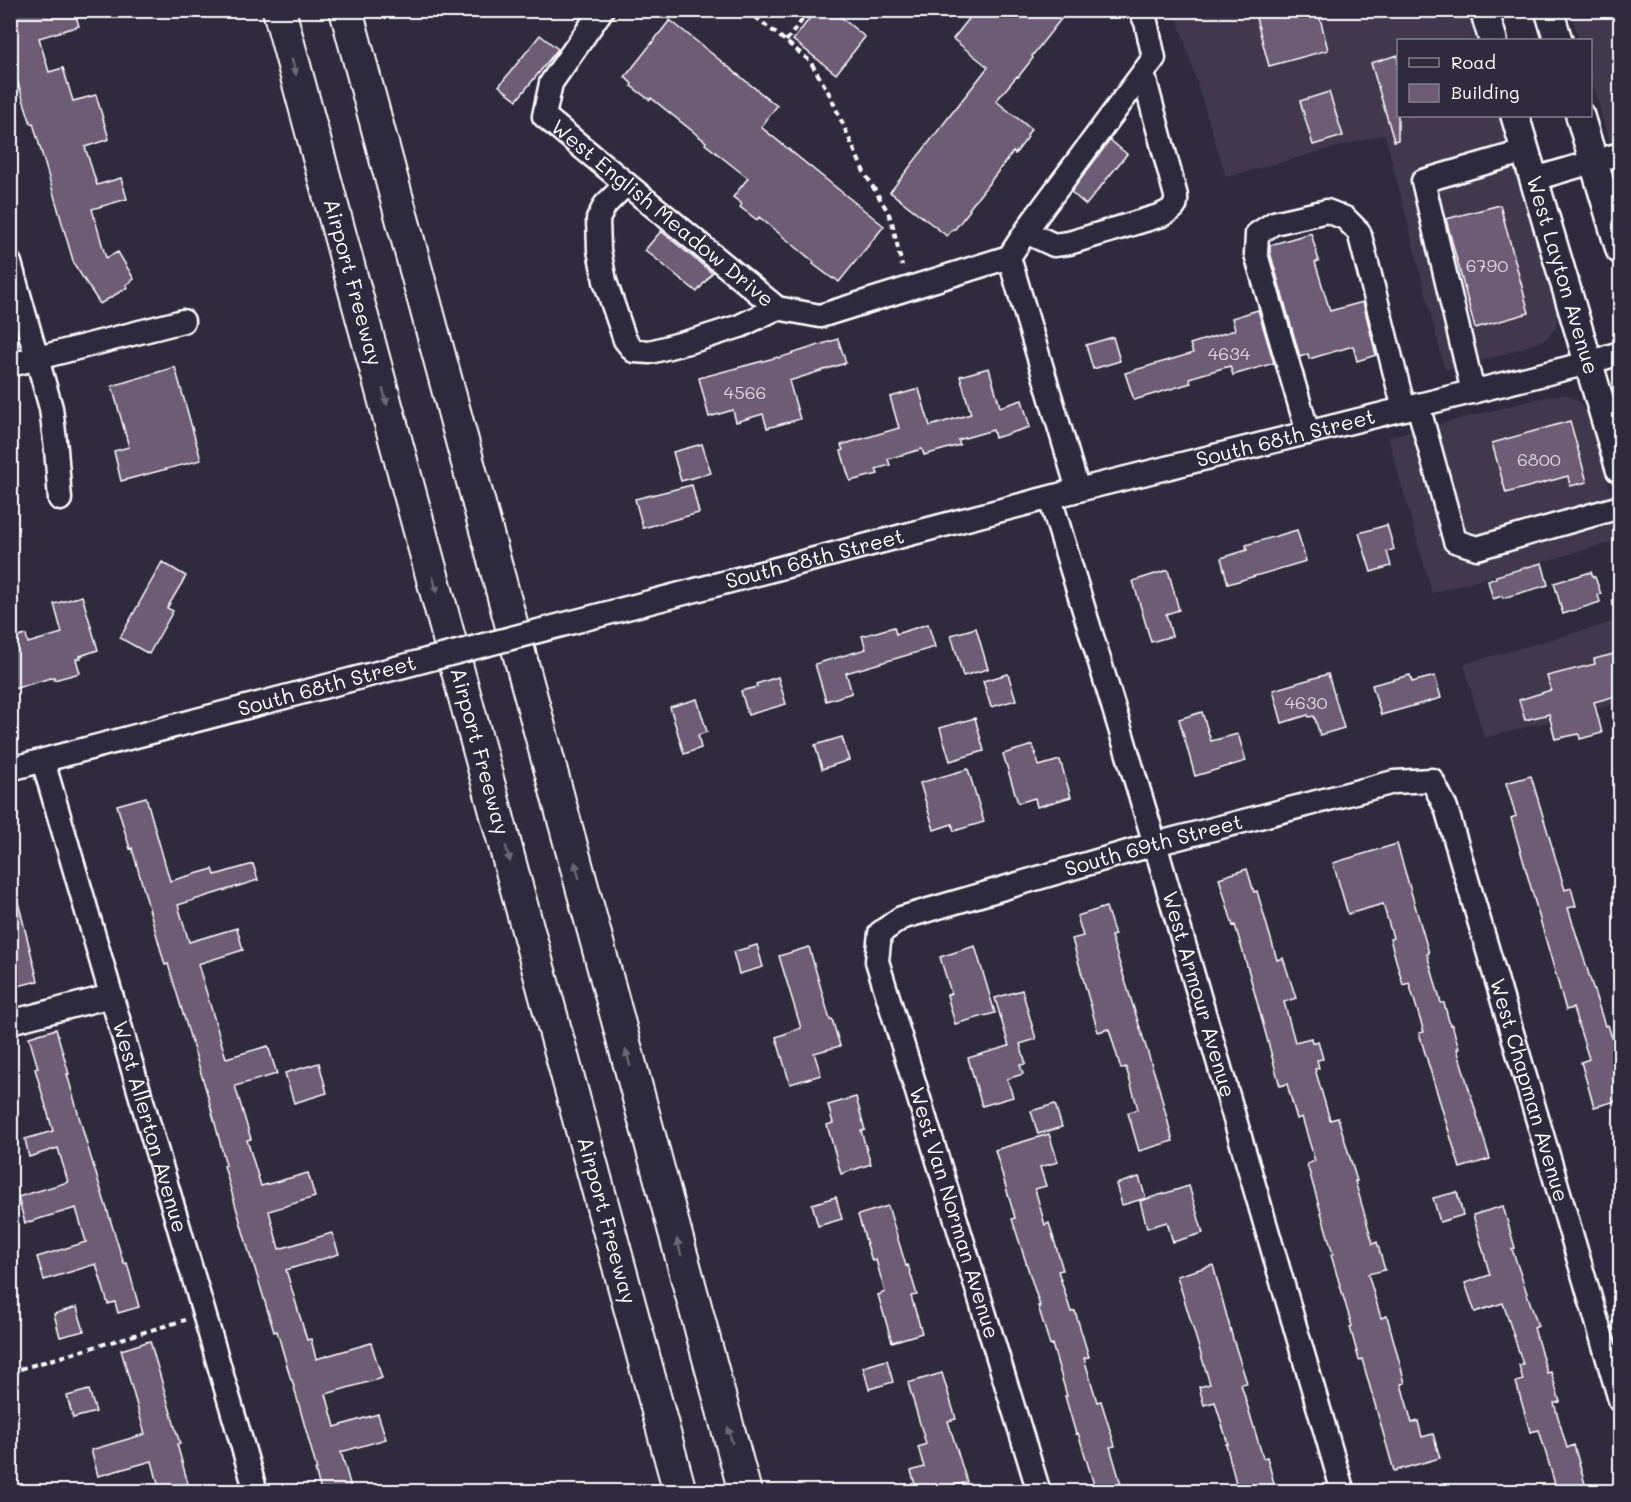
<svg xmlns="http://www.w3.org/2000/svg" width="1631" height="1502" font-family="Mali,sans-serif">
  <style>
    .built { fill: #42394e }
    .building { fill: #6d5b76; stroke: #fff; stroke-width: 1.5 }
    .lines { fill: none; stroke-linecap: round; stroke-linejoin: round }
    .minor-casing { stroke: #fff; stroke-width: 27 }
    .major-casing { stroke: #fff; stroke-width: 32 }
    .highway-casing { stroke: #fff; stroke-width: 36 }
    .path { stroke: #fff; stroke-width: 4; stroke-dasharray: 6 4.5; stroke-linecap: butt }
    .minor { stroke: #2f2a3d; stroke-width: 22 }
    .major { stroke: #2f2a3d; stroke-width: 27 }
    .highway { stroke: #2f2a3d; stroke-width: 32 }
    .minor-bridge-casing { stroke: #fff; stroke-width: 27; stroke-linecap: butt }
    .minor-bridge { stroke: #2f2a3d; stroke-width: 22 }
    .oneway { fill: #6d6a77 }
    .labels { text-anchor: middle; stroke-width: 5; stroke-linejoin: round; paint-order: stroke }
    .number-label { font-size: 18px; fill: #dad6dd }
    .street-label { font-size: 21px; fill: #fff; stroke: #2f2a3d }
  </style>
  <rect width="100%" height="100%" fill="#2f2a3d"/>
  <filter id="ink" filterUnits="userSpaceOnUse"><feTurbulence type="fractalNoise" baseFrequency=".0167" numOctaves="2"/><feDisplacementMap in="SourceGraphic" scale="12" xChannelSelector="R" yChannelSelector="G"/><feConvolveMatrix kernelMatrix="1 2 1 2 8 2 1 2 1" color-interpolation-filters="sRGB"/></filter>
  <g filter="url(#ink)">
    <path class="built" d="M1175,11H1469L1478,40H1398V116H1500L1558,312L1556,327L1546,339L1508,353L1445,370L1385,134L1226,177Z
      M1570,11H1620V179L1591,78L1590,40H1579Z
      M1554,395H1568L1580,403L1587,413L1620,524V540L1432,593L1388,437Z
      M1620,620V703L1484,738L1464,664Z"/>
    <path class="building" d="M10,10H74L79,26L39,38L49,72L63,68L73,101L96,95L109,139L85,147L97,185L121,178L127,199L92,209L106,258L118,252L134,279L126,285L128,287L100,304L74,264L33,123L31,124L18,83L10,56Z
      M816,10H832L865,37L836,74L793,40Z
      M976,10H1068L1032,56L1033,58L1018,77L1017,76L996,101L1031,129L1027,135L1028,137L1015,154L1013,152L969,209L970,210L955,229H953L947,236L890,192L988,67L953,39Z
      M1268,10H1318L1328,50L1269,66L1255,14Z
      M670,20L777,106L761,127L884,226L839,282L834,278L833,279L813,264L814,262L759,217L757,220L740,207L742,204L733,197L748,178L705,144L706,142L651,98L650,100L631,86L632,84L625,77Z
      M540,35L558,49L517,100L499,86Z
      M1398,55V140L1394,141L1371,63Z
      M1329,92L1343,136L1313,145L1300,101Z
      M1110,140L1127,154L1086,205L1071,192Z
      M1500,205L1529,313L1475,328L1446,219Z
      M661,231L712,273L697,292L645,250Z
      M1311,233L1319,261L1315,262L1330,311L1363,302L1376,355L1357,361L1353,346L1309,359L1308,354L1300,357L1270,252V245Z
      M1258,310L1274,363L1233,375L1230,366L1189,378L1191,383L1134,400L1125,373L1193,353L1190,344L1235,330L1232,318Z
      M1113,337L1120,361L1093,369L1086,345Z
      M838,339L846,363L789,381L800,419L767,428L763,414L736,422L733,410L709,417L699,378L778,357L779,358Z
      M175,367L201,460L121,481L114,451L129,447L112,386Z
      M989,368L1000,407L1022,400L1030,427L995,438L993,430L958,440L960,445L924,455L922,449L888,459L890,465L876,469L878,474L850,481L841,451L843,450L841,445L899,428L890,397L919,389L930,426L971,414L960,376Z
      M1570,421L1587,482L1570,486L1568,476L1506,493L1492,443Z
      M702,444L711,473L681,481L673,452Z
      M692,485L699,513L643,528L635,499Z
      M1387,525L1394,549L1387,552L1391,566L1371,572L1359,533Z
      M1297,530L1306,561L1228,584L1221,558L1247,550L1246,545Z
      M162,562L186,576L167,608L173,611L149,654L120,638Z
      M1542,563L1548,585L1503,598L1502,596L1493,599L1488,581L1496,578V576Z
      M1168,570L1179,610L1166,614L1172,636L1151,642L1133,581Z
      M1591,572L1593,577H1595L1601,594L1598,595L1600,602L1563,614L1554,583Z
      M82,596L98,650L80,656L81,658L76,659L80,673L54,680V677L10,690V639L26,635L28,643L62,633L54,604Z
      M928,624L935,647L846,673L852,693L826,701L815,664L866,649L862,636L894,627L896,634Z
      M976,628L988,669L963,676L951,635Z
      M1618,653L1620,665V695L1594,702L1602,733L1580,739L1579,734L1555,739L1549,714L1525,720L1519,700L1551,690L1547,676L1595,664L1594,659Z
      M1008,674L1016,700L991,707L983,681Z
      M1328,674L1344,728L1320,735L1314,716L1309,717L1308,715L1282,723L1273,690Z
      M1410,675L1412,682L1435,676L1441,698L1381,715L1372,685Z
      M778,677L786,704L748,715L741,691L757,687L756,684Z
      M697,699L707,732L698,735L701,748L684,754L670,707Z
      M1202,712L1211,741L1238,734L1246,761L1195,776L1179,719Z
      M975,718L984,751L950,761L940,728Z
      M842,737L849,760L822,769L815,745Z
      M1033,745L1039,766L1060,760L1071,797L1037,807L1035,798L1018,803L1003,754Z
      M968,769L984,822L954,831L952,824L934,830L920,783Z
      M1531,776L1565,890L1571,888L1576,906L1568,908L1605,1026L1608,1025L1615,1048L1612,1049L1620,1078V1100L1594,1107L1581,1062L1589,1059L1573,1008L1566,1010L1511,818L1516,816L1506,783Z
      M146,797L170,881L213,869L215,875L253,864L258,880L178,905L189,942L237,928L243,950L198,964L226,1058L268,1046L277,1074L235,1086L251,1139L247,1140L261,1186L308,1173L315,1197L269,1211L279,1249L332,1233L339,1254L286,1270L307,1340L311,1339L316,1359L371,1343L382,1378L326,1394L335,1427L378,1414L386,1439L341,1452L352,1491H321L315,1470H317L292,1380H291L277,1331L274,1332L252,1259H251L224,1166L226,1165L207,1093L168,964L165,965L132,848L130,849L117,805Z
      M1397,844L1429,953L1427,954L1441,1003H1444L1450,1025L1452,1024L1459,1049H1457L1490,1159L1460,1168L1419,1033L1424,1032L1409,983L1403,985L1390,939L1393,938L1383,904L1348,914L1333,863Z
      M1247,869L1254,892L1257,891L1277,960L1283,958L1296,998L1284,1002L1295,1042L1311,1038L1312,1043L1318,1041L1323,1059L1317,1060L1319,1068L1315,1069L1330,1120L1338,1118L1357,1181H1355L1373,1244L1377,1242L1385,1270L1368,1274L1381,1318L1387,1316L1405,1383L1401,1384L1412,1423L1418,1421L1422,1437L1433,1434L1440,1458L1394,1471L1362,1359L1359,1360L1350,1327L1352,1326L1331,1255L1333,1254L1307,1164L1315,1161L1302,1117L1297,1119L1287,1084L1280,1086L1248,969L1235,925L1233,926L1219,878Z
      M17,898L38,981L10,988V899Z
      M1106,907L1115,935L1111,936L1159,1088L1173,1141L1139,1151L1128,1113L1138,1109L1126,1067L1121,1069L1109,1029L1098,1032L1072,939L1083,936L1077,916Z
      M757,945L763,967L739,974L733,952Z
      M975,946L995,1013L955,1024L947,995L951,993L940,957Z
      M809,947L830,1020L832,1019L840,1046L814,1053L821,1075L790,1084L776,1037L801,1028L779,956Z
      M1022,990L1036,1039L1020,1044L1026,1064L1020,1065L1023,1074L1007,1079L1013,1097L982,1106L968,1058L1009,1046L995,998Z
      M56,1029L69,1074H67L88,1148L124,1264L127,1263L139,1307L118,1313L115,1302L108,1304L96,1264L44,1280L37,1257L86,1242L76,1208L25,1223L18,1197L68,1182L58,1148L29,1157L25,1139L53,1131L35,1069L38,1068L29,1037Z
      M319,1063L327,1093L294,1103L285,1073Z
      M856,1097L865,1130L861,1131L871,1164L841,1174L827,1125L833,1123L828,1105Z
      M1055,1104L1062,1127L1038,1134L1031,1111Z
      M1049,1134L1058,1162L1040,1167L1046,1186L1035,1189L1045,1225L1049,1223L1063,1270L1058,1271L1071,1312L1075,1311L1089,1357L1084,1358L1097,1402L1101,1401L1115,1446L1110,1447L1123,1491H1096L1078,1433L1076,1434L1065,1396H1067L1052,1344L1050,1345L1038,1306H1040L1012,1219L1015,1218L995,1150Z
      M1139,1177L1146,1198L1122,1205L1116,1184Z
      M1189,1186L1203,1233L1173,1242L1167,1222L1147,1228L1140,1201Z
      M1457,1192L1463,1215L1440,1222L1433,1198Z
      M836,1197L842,1219L818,1226L812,1204Z
      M888,1206L906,1266L908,1265L917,1295L911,1296L922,1333L892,1342L878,1295L885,1292L876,1260L872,1261L858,1215Z
      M1503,1206L1515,1248L1512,1249L1538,1326L1534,1328L1547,1373L1551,1372L1560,1402L1554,1403L1567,1448L1574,1445L1587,1491H1557L1539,1430L1530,1432L1516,1382L1523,1380L1519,1365L1523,1364L1503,1303L1475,1312L1465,1283L1490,1275L1473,1215Z
      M1213,1265L1233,1339L1247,1383L1241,1384L1263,1458L1267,1457L1276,1491H1238L1226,1444H1228L1215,1402L1204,1405L1199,1387L1210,1384L1177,1276Z
      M77,1307L84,1331L60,1337L54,1314Z
      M150,1341L180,1444H177L190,1491H160L152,1461L98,1476L91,1450L145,1434L121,1350Z
      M887,1360L893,1382L869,1389L863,1367Z
      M942,1373L956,1419L948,1421L967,1482L937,1491H917L911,1471L924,1467L918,1447L926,1444L908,1383Z
      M89,1390L96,1412L73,1418L67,1396Z"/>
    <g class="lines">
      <g class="minor-casing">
        <g id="minor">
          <path id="s1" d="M602,10L551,83L544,116L777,308L820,316L1009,257L1033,221L1154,58L1146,22L1140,10"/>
          <path d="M1534,179L1620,154"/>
          <path d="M626,184L605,205L598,219L599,250L605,281L625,340L634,351L650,352L699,339L740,326L777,308"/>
          <path d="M1026,232L1054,245L1069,243L1162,215C1172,209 1177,209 1176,196L1143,73"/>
          <path d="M1009,257L1078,490"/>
          <path d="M10,263L51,408L56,449L60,499"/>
          <path d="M10,365L183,321"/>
          <path d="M1473,392L1423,181L1526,151"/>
          <path d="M1418,405L1455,541L1477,548L1620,507"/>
          <path d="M1308,433L1256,254L1257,234L1274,223L1327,211L1345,218L1359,232L1404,409"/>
          <path id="s2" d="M1050,498L1155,844L1343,1492"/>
          <path id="s3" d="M604,614L1078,490L1588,363L1620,353"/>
          <path id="s4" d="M43,761L256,1492"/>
          <path d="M10,769L365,676"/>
          <path d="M10,1022L111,996"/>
          <path id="s5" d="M1039,1492L877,961L880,933L901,918L1155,844L1394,782L1432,780L1446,808L1620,1400"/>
        </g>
      </g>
      <g class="major-casing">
        <g id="major">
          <path d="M1484,10L1493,40"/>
          <path d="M1549,10L1558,40"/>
          <path id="s6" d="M1515,116L1620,469"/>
          <path d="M1580,116L1620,250"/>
        </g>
      </g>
      <g class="highway-casing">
        <g id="highway">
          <path id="s7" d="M279,10L680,1492"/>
          <path d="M346,10L745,1492"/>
        </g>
      </g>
      <path class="path" d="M747,10L810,61L830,95L864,172L888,212L892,222L902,266
        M786,41L810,10
        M10,1372L185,1320"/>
      <use href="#minor" class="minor"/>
      <use href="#major" class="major"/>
      <use href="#highway" class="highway"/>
      <g class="minor-bridge-casing">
        <path id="minor-bridge" d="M365,676L604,614"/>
      </g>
      <use href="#minor-bridge" class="minor-bridge"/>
    </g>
    <defs><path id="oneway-solid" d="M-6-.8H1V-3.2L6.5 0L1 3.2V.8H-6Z" transform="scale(1.5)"/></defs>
    <g class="oneway">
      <use href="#oneway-solid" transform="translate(294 67) rotate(75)"/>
      <use href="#oneway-solid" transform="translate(385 397) rotate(75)"/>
      <use href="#oneway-solid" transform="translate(435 585) rotate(75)"/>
      <use href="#oneway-solid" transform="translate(508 854) rotate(75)"/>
      <use href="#oneway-solid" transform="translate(577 870) rotate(-105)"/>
      <use href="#oneway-solid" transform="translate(628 1058) rotate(-105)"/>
      <use href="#oneway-solid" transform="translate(679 1247) rotate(-105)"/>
      <use href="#oneway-solid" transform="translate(730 1435) rotate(-105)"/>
    </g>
  </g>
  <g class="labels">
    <g class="number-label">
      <text x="1487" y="272">6790</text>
      <text x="1229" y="360">4634</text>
      <text x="745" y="399">4566</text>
      <text x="1539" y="466">6800</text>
      <text x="1306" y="709">4630</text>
    </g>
    <g class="street-label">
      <text dy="7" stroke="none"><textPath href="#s1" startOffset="276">West English Meadow Drive</textPath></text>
      <text dy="7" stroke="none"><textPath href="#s6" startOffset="166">West Layton Avenue</textPath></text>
      <text dy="7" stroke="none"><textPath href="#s7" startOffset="282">Airport Freeway</textPath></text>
      <text dy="7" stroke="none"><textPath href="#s3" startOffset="704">South 68th Street</textPath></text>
      <text dy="7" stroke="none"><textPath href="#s3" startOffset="218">South 68th Street</textPath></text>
      <text transform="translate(327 686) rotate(-15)" y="7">South 68th Street</text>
      <text dy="7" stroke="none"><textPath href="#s7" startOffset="768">Airport Freeway</textPath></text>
      <text dy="7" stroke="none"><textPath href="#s5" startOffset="872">South 69th Street</textPath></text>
      <text dy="7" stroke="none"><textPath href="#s2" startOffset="518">West Armour Avenue</textPath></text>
      <text dy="7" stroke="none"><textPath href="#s5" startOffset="1484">West Chapman Avenue</textPath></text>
      <text dy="7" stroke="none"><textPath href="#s4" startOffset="381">West Allerton Avenue</textPath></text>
      <text transform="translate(954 1213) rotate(73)" y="7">West Van Norman Avenue</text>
      <text dy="7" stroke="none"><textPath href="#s7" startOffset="1254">Airport Freeway</textPath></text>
    </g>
  </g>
  <rect width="1631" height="1502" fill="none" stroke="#2f2a3d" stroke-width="36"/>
  <rect x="18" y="18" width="1595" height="1466" fill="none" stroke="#fff" stroke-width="2" filter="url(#ink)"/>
  <rect x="1397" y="39" width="195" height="78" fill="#2f2a3d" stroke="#827f8b" stroke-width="1.5"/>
  <rect x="1409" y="58" width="30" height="9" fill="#2f2a3d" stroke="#827f8b" stroke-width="1.5"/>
  <text x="1451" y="69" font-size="18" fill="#ffffff">Road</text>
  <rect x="1409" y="84" width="30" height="18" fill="#6d5b76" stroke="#827f8b" stroke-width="1.5"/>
  <text x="1451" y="99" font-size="18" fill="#ffffff">Building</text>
</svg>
